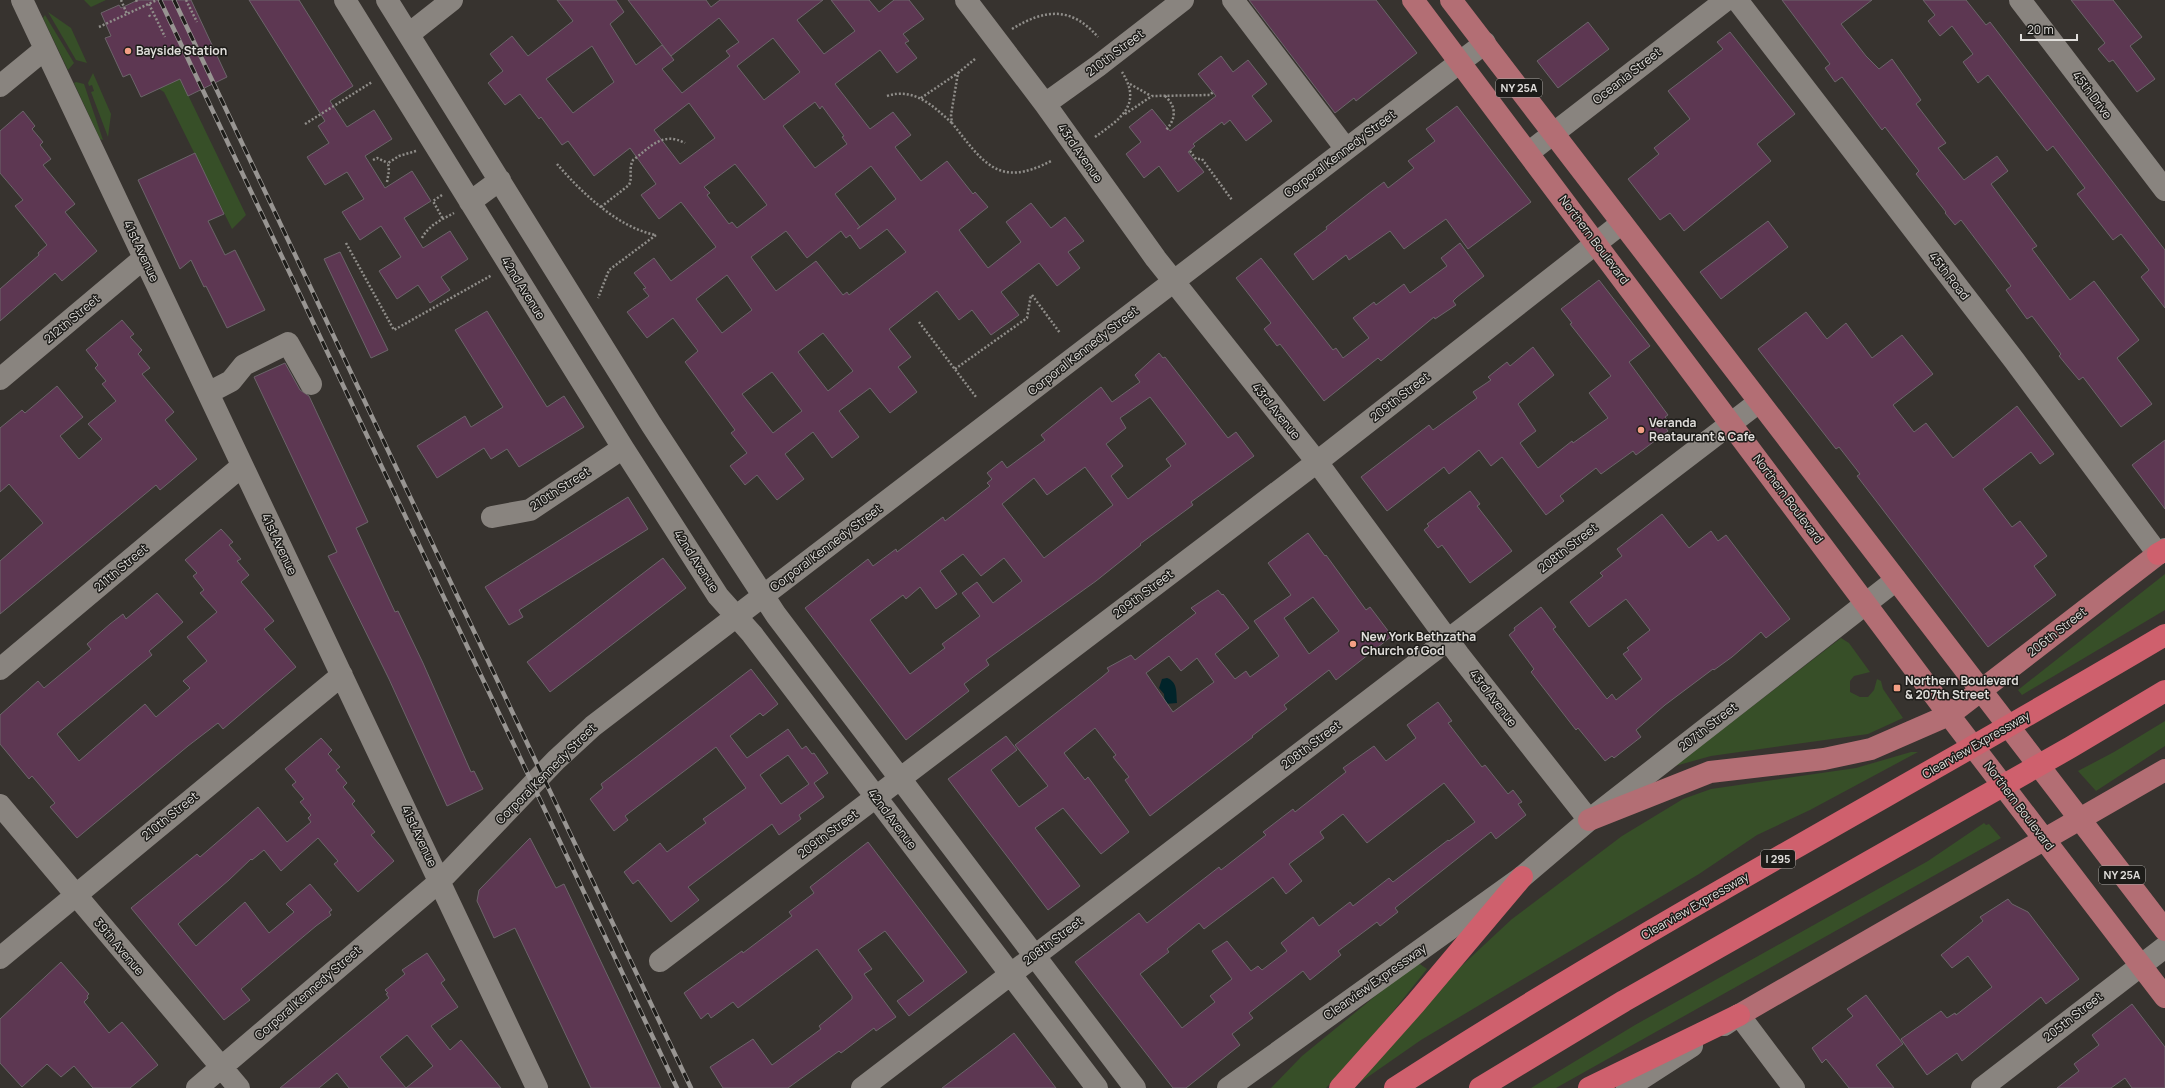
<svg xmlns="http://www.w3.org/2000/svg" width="2165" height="1088" font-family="Manrope,sans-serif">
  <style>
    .green { fill: #374f28 }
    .water { fill: #01242a }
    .building { fill: #5d3752; stroke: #6c656a; fill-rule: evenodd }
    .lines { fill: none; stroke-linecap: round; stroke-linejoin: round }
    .path { stroke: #908e8a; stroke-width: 2.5; stroke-dasharray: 2 2; stroke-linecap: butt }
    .minor { stroke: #89847f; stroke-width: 22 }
    .major { stroke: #b36e74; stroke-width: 22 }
    .highway { stroke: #cf606d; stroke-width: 22 }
    .rail-casing { stroke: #989592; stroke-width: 4.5 }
    .rail { stroke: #1d1c19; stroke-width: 3; stroke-dasharray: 9; stroke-linecap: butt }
    .poi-dot { fill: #f39f84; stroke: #1d1c19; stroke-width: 1.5 }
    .labels { text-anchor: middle; stroke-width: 3; stroke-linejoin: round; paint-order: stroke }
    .shield { fill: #1d1c19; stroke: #a6a4a1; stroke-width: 1 }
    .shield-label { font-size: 11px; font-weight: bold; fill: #e0dedb }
    .poi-label { font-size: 12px; font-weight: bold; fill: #e0dedb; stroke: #1d1c19; text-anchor: start }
    .street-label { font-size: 12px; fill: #e0dedb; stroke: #1d1c19 }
  </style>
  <rect width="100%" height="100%" fill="#37332f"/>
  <path class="green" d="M84,0H106L91,7Z
    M48,12L71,28L87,63L76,60Z
    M45,15L74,63L68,70L43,18Z
    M161,39L246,215L232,229L164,92L159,89Z
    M93,73L111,114L108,137L91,92L94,91L92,85L89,86L88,83Z
    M76,82L84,84L103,140L100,139L74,83Z
    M2165,574V610L2022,695L2018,690Z
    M1841,638L1849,643L1870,672L1854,676L1850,681V692L1860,697H1868L1874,690L1877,679L1881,681L1883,689L1903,718L1868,734L1711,756L1675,766Z
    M2165,721V746L2096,791L2078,771L2114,752Z
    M1911,752H1918L1810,810L1757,835L1699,874L1421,1040L1352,1088L1427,998L1512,919L1622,836L1683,799L1711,789L1856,768Z
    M1984,823L1986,825L1989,824L2001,838L1556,1088H1531L1635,1025L1928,861Z
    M1417,962L1427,969L1364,1048L1326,1088H1271L1302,1056Z"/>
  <path class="water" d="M1167,678C1178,682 1176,693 1177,703L1165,704L1164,694L1159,688L1162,679Z"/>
  <path class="building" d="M138,0H191L227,77L188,96L180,79L141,97L130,74L123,77L105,38L111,36L101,13L119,5L121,8Z
    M249,0H299L353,86L330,101L347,127L374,110L392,139L365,156L385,188L412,171L431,201L404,218L423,248L450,231L468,259L441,277L450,290L430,303L418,285L397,299L379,271L401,257L381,226L360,240L342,212L364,199L347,172L325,185L307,157L329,143L318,126L325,121Z
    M557,0H616L624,12L610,24L636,65L662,45L674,60L662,69L682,93L730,56L726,51L739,42L719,18L671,56L628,0H706L711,7L720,0H823L797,20L824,54L855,31L831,0H869L879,12L894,0H909L924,19L903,34L909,41L905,43L917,58L897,73L880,50L835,84L870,129L893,112L911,135L895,147L921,181L947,161L973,194L975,192L988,207L959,230L988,268L1021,242L1006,222L1031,203L1051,228L1065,217L1084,241L1068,252L1080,268L1057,286L1039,263L1001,292L1019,315L991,335L972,310L959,320L937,291L889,329L911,357L898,367L917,392L890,413L870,388L839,411L859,437L832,458L813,432L785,454L804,479L777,500L757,475L745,485L730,466L747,453L731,433L735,430L685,362L698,351L673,318L647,338L627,312L649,296L643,289L646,288L634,273L654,258L671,281L716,247L681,202L659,219L641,195L656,184L630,148L594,176L568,141L562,145L541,117L539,119L520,94L505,105L488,83L503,71L490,54L512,36L528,56L573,21ZM773,38L800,72L764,100L737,66ZM592,46L614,82L573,113L546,79ZM815,102L820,109L822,106L844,136L842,137L847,144L815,168L783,126ZM689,103L715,138L680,164L654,130ZM735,164L767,205L737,228L732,222L729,224L707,195L710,193L704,187ZM871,166L896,199L857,229L860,227L835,194ZM887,229L906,252L849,295L847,292L843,295L816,261L776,291L751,257L786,231L807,258L841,231L846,238L850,235L860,249ZM727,275L752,310L722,333L696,299ZM823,333L853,371L828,391L798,352ZM772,372L802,411L773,433L742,394Z
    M1249,0H1376L1417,53L1356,101L1354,98L1335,113Z
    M1782,0H1872L1841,24L1866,56L1879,69L1892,59L1921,100L1916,104L1946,143L1938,148L1964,180L1997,156L2008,171L1991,184L2037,246L2032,249L2070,300L2094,281L2139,340L2117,358L2152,404L2121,427L2083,377L2079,380L2068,367L2059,356L2061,354L2032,316L2027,319L2006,290L2011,286L1961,220L1955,225L1945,213L1946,212L1916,174L1919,171L1885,127L1882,130L1842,77L1835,82L1825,68L1830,64Z
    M1923,0H1966L1986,25L1990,22L2165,250V308L2141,277L2149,270L2121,234L2113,240L2077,194L2085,188L2053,146L2047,151L1988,75L1978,83L1963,62L1973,54L1952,26L1940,36L1928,21L1935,15Z
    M2071,0H2113L2142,37L2130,46L2155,79L2137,92L2113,60L2109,62L2098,49L2105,43Z
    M1588,22L1609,49L1558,88L1537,61Z
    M1730,32L1795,114L1757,144L1771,161L1684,231L1670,213L1660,220L1628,179L1659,154L1654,148L1690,119L1668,91L1723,49L1717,42Z
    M1221,56L1233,72L1248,60L1267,84L1252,96L1272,121L1246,141L1230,120L1224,125L1222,122L1193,144L1195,146L1188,152L1204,172L1178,192L1159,166L1144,178L1126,154L1141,142L1129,127L1152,109L1170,131L1216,96L1198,74Z
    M1457,106L1531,202L1468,249L1446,219L1404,249L1390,231L1349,260L1346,255L1313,280L1294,254L1327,229L1326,227L1368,194L1384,182L1388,188L1414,168L1408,161L1435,141L1426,129Z
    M23,111L35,126L32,129L43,142L40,145L51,159L43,165L75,204L65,212L97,251L62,281L55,273L0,321V289L39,255L38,253L47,245L15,206L23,200L0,173V131Z
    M195,153L224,214L208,221L225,255L235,250L265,310L227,328L206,286L204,287L191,260L180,269L138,180Z
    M1768,221L1788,247L1721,299L1700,272Z
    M1460,243L1484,276L1457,297L1453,301L1456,305L1435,319L1434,317L1381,361L1378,358L1324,401L1280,344L1277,346L1264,329L1271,323L1236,278L1261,258L1333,350L1336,348L1343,358L1369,338L1353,318L1374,302L1376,305L1404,284L1410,293L1447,266L1441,258Z
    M340,252L388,350L371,358L324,259Z
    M1599,280L1650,346L1629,362L1668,415L1665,417L1670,423L1665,427L1668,431L1636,455L1633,451L1601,474L1596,468L1560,496L1564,501L1546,515L1502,457L1491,466L1479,450L1449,474L1444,467L1387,511L1361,477L1429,425L1433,430L1477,398L1473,392L1491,380L1488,377L1507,362L1510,366L1533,347L1554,375L1518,404L1536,431L1520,443L1538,468L1572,441L1573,443L1608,418L1589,393L1611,376L1570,324L1572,323L1561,309Z
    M487,311L547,407L564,396L584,427L519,467L507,449L491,459L484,448L437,478L417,446L465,416L471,427L503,407L455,330Z
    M1806,312L1827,339L1846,323L1872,358L1902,335L1933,374L1893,405L1914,432L1926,423L1953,458L2017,406L2054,454L2040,464L2031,452L1983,489L2012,527L2020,521L2047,556L2034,566L2056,595L1988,647L1857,476L1860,474L1839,447L1836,449L1758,349Z
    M122,320L134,334L130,337L142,350L138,354L150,368L142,374L174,412L165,420L197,459L160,490L156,485L0,614V561L43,523L9,484L0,492V428L22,410L25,413L57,386L83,417L60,436L69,447L79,459L102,439L88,424L116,401L102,384L106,381L95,368L98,365L86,350Z
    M1159,353L1163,358L1165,357L1228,438L1236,432L1254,456L1191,502L1193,505L1140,544L1141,545L1096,581L986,660L989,665L964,684L969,691L906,740L805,608L868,559L873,566L896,549L897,552L943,517L945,521L990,486L987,483L992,479L987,473L1002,461L1007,468L1045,440L1041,435L1101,387L1112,402L1140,382L1135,375ZM1150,397L1186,444L1166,459L1171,466L1128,499L1111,476L1123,466L1106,444L1126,428L1120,418ZM1085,467L1113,505L1044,558L1002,504L1034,478L1047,495ZM963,554L981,576L1004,558L1022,581L993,603L977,582L962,593L980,616L942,644L945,648L910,674L870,620L903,595L906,599L920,587L936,609L957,594L940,571Z
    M285,363L300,390L309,396L368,522L356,528L395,612L398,611L423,663L471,772L474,771L483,789L447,806L389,679L328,556L337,552L254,377Z
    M2165,440V509L2132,465Z
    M1470,491L1480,504L1477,506L1512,551L1470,583L1442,545L1438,548L1424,530L1429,526L1427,524Z
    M628,497L648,529L519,610L523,617L509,625L485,587Z
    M1662,514L1689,548L1711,531L1718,541L1726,535L1790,619L1766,638L1761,632L1732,657L1714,670L1713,669L1665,705L1636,730L1641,737L1614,758L1612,756L1605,761L1578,728L1576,730L1531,672L1534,669L1509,635L1515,630L1514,628L1541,607L1556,627L1553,629L1607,699L1612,694L1616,700L1642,679L1623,654L1629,650L1627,648L1650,630L1626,599L1589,627L1570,602L1603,576L1600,573L1622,556L1617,549Z
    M221,529L233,542L229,545L241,559L237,561L249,575L241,582L274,621L264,629L296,667L223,729L218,723L188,746L77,838L50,807L55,803L32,776L29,779L0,744V715L38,681L44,688L91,649L87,644L110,624L123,614L126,619L157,593L183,622L149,651L152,655L57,734L79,761L145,704L156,717L190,688L183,681L207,661L187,637L217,612L200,593L204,590L193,576L197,573L185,560Z
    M1308,533L1325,556L1326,555L1366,610L1370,607L1392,636L1336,680L1329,670L1284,705L1287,709L1252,736L1253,737L1150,816L1125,780L1129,777L1113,757L1116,755L1095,728L1064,753L1085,780L1088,777L1129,832L1101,854L1063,808L1035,828L1080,886L1048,910L948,779L1006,736L1017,750L991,770L1019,807L1048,786L1015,745L1102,677L1109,671L1107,668L1131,655L1135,660L1196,613L1191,608L1218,590L1222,595L1223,594L1249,628L1215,654L1235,679L1246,671L1250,677L1279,656L1254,621L1291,595L1268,563ZM1313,597L1339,631L1309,654L1284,618ZM1169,656L1181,671L1197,658L1214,682L1173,712L1146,673Z
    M663,558L686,588L550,692L527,662Z
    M751,669L778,704L763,716L760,713L730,736L747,758L788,729L802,749L806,746L812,754L814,753L828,773L814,783L824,797L799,815L801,819L779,835L772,824L688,887L699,900L671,922L638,880L633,884L624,872L660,843L667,852L706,823L703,819L746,788L716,747L625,816L628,820L614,831L590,799L603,788L601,784ZM788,755L809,784L781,804L760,775Z
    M1438,702L1452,721L1448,723L1482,767L1485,765L1508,794L1513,790L1522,802L1518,804L1526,815L1496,839L1491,832L1395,908L1398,912L1380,926L1377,922L1338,951L1341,955L1310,980L1303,971L1249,1013L1253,1018L1232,1034L1240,1045L1186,1088H1173L1075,962L1139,913L1147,923L1219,867L1221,870L1266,835L1263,832L1293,809L1295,812L1346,772L1343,768L1374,746L1386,761L1416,738L1407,725ZM1444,783L1475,822L1449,841L1448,840L1393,882L1389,878L1353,906L1350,902L1319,926L1313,917L1281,943L1287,951L1262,970L1258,966L1251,971L1227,941L1212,951L1232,979L1210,996L1215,1002L1182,1028L1140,974L1169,952L1167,949L1199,923L1204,929L1273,877L1286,894L1302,881L1289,864L1324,838L1320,832L1343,814L1367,843Z
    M321,738L332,750L328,754L340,767L336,770L347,783L343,787L355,801L352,804L375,832L371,835L394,861L358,892L334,864L338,861L318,838L281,871L264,850L252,860L251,859L229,880L178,924L196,946L245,902L269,933L294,912L286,904L310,884L332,910L329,912L331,915L316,926L241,989L250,1000L224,1020L131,908L197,854L200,857L258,807L287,842L311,822L308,818L311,815L300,802L304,799L292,785L296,782L285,769Z
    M530,838L556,888L564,884L661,1088H591L515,928L494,938L477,901L479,890Z
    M868,842L967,972L909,1016L897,1001L924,981L885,931L858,950L872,969L864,974L896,1017L876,1031L874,1028L841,1053L839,1051L788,1088H723L710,1067L753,1039L772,1065L821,1029L819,1026L852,999V996L817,949L738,1008L733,1002L711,1018L708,1013L701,1019L684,993L742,951L743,953L792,916L789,912L814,893L810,887Z
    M2008,899L2012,904L2028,912L2079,979L2046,1004L2041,997L1962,1061L1957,1053L1927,1075L1901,1039L1941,1011L1947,1018L1955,1013L1956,1015L1992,987L1968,956L1952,968L1941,955L1983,921L1980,917Z
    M427,953L445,980L441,983L458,1007L431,1026L450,1050L461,1040L501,1088H349L337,1073L319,1088H280L389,998L386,994L388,993L385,990L405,974L402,970ZM407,1035L433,1066L406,1088L380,1057Z
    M61,962L89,994L87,996L88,998L84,1002L109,1033L122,1022L158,1065L130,1088H93L74,1066L61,1077L47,1064L22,1087L0,1063V1019Z
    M1866,995L1903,1044L1876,1065L1894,1088H1849L1826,1059L1822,1063L1812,1048L1853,1016L1847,1009Z
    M2132,1004L2165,1047V1088H2132L2125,1078L2111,1088H2057L2079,1071L2074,1064L2099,1045L2092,1035Z
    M1014,1033L1056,1088H942L995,1048Z"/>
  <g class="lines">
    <path class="path" d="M121,0L127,14
      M136,0L137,2
      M186,0L197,22
      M149,4L165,37
      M149,15L151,18
      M99,27L157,0
      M1012,29C1045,9 1071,6 1098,37
      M975,59L958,73L951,115L952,123C983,162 998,189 1051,161
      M1130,84L1151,96
      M887,96C914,87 933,106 952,123
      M1165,96C1177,107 1176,119 1166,130
      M921,98L958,73
      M1125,114L1152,96L1210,95L1214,91
      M305,124L372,82
      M1095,137C1120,119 1143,105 1122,72
      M1190,151L1196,159H1202L1232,200
      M373,160L377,158L388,163
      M557,164C581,192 618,228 656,235L609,270L598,298
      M387,182L389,171L388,163L399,156L416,151
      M442,195L433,201L443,219
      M601,207L629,185C633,177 628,169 633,160C651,147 662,131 685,143
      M422,238C429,225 441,220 454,213
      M346,243L394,330L492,275
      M1032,295L1060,333
      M919,322L976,397
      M955,369L1027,318L1031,295"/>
    <path class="minor" d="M22,0L537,1088
      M345,0L623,448L718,596L752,634L1097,1088
      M387,0L651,424L776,615L1135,1088
      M966,0L1045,104L1156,259L1317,462L1459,655L1589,820
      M1233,0L1346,149
      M1737,0L2014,360L2158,554L2165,549
      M2020,0L2165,190
      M409,34L452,0
      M0,86L45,49
      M1045,104L1098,66L1183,0
      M1528,153L1726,0
      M470,202L500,180
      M0,379L144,258
      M208,393L231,381L244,365L288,343L311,384
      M492,517L530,510L623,448
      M0,669L242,466
      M0,805L239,1088
      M0,958L342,675
      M660,961L1317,462L1622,223
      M1724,1025L1739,1015L1794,1088
      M197,1088L440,881L556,760L593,726L1485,43
      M862,1088L1759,402
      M1228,1088L1522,877L1589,820L1896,580
      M1627,1088L1692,1046
      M1982,1088L2165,947"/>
    <path class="major" d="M1413,0L1949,715L2165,997
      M1451,0L2165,930
      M1589,820L1710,772L1824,759L1871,749L1949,715L2158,554
      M1739,1015L2165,770"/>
    <path class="highway" d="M2158,554L2165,550
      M1340,1088L1415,1004L1522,877
      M1395,1088C1645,926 1909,787 2165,635
      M1480,1088L1624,1001L2071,747L2165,691
      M1589,1088L1739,1015"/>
    <g class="rail-casing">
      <path id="rail" d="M160,0L677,1088
        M174,0L691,1088"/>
    </g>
    <use href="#rail" class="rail"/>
  </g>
  <g class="poi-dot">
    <circle cx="128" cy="51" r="4"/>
    <circle cx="1641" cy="430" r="4"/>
    <circle cx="1353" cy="644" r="4"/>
    <rect x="1893" y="684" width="8" height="8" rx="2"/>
  </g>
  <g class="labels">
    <g class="shield">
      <rect x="1496" y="79" width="46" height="18" rx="3"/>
      <rect x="1761" y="850" width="34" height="18" rx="3"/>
      <rect x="2099" y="866" width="46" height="18" rx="3"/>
    </g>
    <g class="shield-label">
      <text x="1519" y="92">NY 25A</text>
      <text x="1778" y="863">I 295</text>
      <text x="2122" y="879">NY 25A</text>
    </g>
    <g class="poi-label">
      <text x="136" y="55">Bayside Station</text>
      <text x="1649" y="427">Veranda<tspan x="1649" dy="14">Reataurant &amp; Cafe</tspan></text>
      <text x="1361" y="641">New York Bethzatha<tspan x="1361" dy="14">Church of God</tspan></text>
      <text x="1905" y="685">Northern Boulevard<tspan x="1905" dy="14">&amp; 207th Street</tspan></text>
    </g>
    <g class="street-label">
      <text transform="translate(1115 53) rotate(-37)" y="4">210th Street</text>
      <text transform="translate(1627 76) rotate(-38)" y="4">Oceania Street</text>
      <text transform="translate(2092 95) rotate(53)" y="4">45th Drive</text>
      <text transform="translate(1080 153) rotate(55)" y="4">43rd Avenue</text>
      <text transform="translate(1340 154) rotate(-37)" y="4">Corporal Kennedy Street</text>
      <text transform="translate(1594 240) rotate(53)" y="4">Northern Boulevard</text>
      <text transform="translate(141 251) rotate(65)" y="4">41st Avenue</text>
      <text transform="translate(1949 276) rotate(52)" y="4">45th Road</text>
      <text transform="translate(523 288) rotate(58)" y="4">42nd Avenue</text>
      <text transform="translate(72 319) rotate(-40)" y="4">212th Street</text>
      <text transform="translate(1083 351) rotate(-38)" y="4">Corporal Kennedy Street</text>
      <text transform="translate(1400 397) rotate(-38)" y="4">209th Street</text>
      <text transform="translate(1276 411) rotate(51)" y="4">43rd Avenue</text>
      <text transform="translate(560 489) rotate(-33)" y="4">210th Street</text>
      <text transform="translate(1788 499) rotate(53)" y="4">Northern Boulevard</text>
      <text transform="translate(279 544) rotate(65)" y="4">41st Avenue</text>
      <text transform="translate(826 548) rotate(-37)" y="4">Corporal Kennedy Street</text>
      <text transform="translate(1568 548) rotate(-38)" y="4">208th Street</text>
      <text transform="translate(696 561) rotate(57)" y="4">42nd Avenue</text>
      <text transform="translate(121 568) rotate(-40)" y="4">211th Street</text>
      <text transform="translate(1143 594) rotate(-37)" y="4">209th Street</text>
      <text transform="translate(2057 632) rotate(-38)" y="4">206th Street</text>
      <text transform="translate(1493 698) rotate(52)" y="4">43rd Avenue</text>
      <text transform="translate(1708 727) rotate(-38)" y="4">207th Street</text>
      <text transform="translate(1311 745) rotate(-37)" y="4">208th Street</text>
      <text transform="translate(1976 745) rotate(-30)" y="4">Clearview Expressway</text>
      <text transform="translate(546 774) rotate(-45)" y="4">Corporal Kennedy Street</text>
      <text transform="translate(2019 806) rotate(53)" y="4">Northern Boulevard</text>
      <text transform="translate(170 816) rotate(-39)" y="4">210th Street</text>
      <text transform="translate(892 819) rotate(53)" y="4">42nd Avenue</text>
      <text transform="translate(828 834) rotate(-37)" y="4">209th Street</text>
      <text transform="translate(419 836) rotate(65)" y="4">41st Avenue</text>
      <text transform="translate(1695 906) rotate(-30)" y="4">Clearview Expressway</text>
      <text transform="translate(1053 941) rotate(-37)" y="4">208th Street</text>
      <text transform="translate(119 947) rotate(50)" y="4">39th Avenue</text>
      <text transform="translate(1375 982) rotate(-35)" y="4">Clearview Expressway</text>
      <text transform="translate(308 993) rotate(-41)" y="4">Corporal Kennedy Street</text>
      <text transform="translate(2073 1017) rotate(-38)" y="4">205th Street</text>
    </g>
  </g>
  <path d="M2021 34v6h56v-6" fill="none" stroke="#e0dedb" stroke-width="2"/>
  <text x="2027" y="34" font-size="12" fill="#e0dedb" stroke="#1d1c19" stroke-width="3" paint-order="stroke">20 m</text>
</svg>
